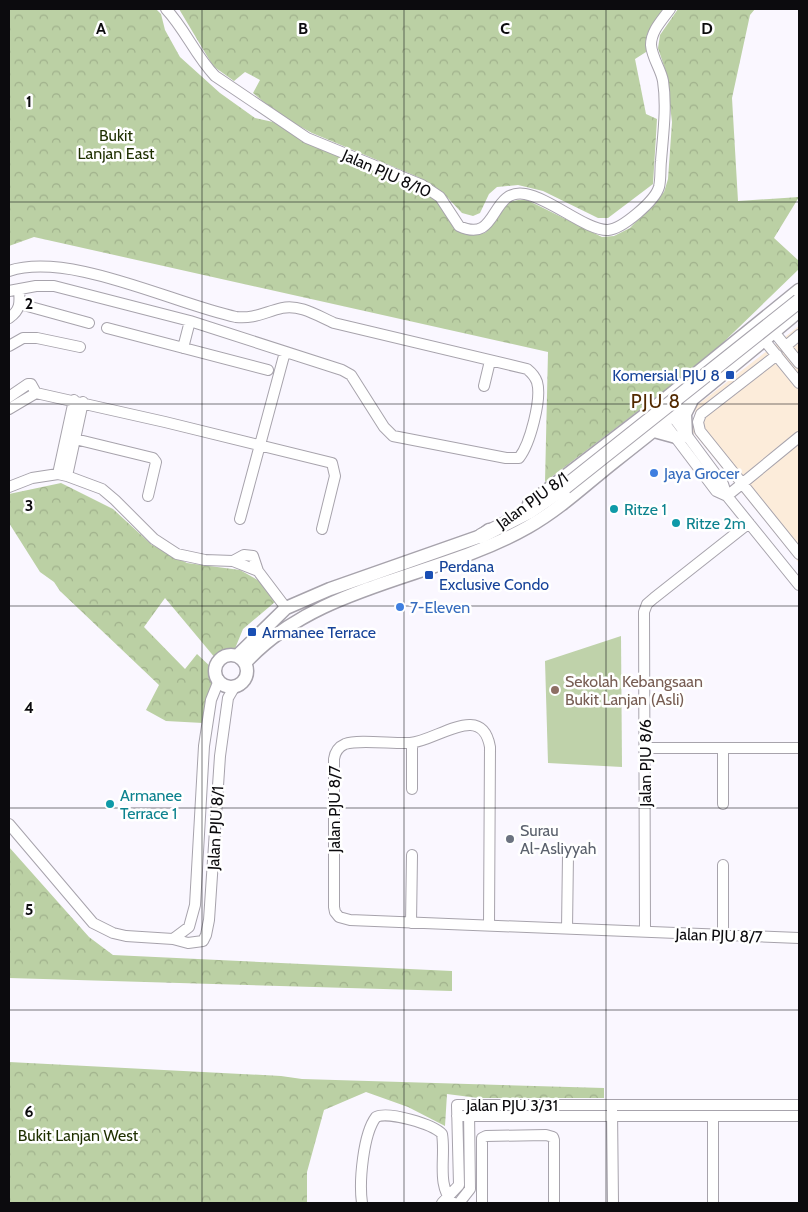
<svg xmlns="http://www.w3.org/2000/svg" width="808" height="1212" font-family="Cabin,sans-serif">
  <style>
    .commercial { fill: #fcecda }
    .grass { fill: #bfd2aa }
    .forest { fill: url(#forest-crowns) }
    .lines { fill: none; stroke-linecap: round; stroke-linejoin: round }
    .minor-casing { stroke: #a7a3ac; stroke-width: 12 }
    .major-casing { stroke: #a7a3ac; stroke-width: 15 }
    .highway-casing { stroke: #a7a3ac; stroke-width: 16 }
    .minor { stroke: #fff; stroke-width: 10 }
    .major { stroke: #fff; stroke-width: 12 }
    .highway { stroke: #fff; stroke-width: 14 }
    .highway-bridge-casing { stroke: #a7a3ac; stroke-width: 16; stroke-linecap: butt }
    .highway-bridge { stroke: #fff; stroke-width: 14 }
    .grid { fill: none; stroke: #0c0b0e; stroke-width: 1; stroke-opacity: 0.55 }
    .transit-dot { fill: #1a4fb4; stroke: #fff; stroke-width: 2 }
    .shop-dot { fill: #3f7fe0; stroke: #fff; stroke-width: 2 }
    .culture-dot { fill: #0f9aa8; stroke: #fff; stroke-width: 2 }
    .education-dot { fill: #8d6e63; stroke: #fff; stroke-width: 2 }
    .worship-dot { fill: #6b7280; stroke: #fff; stroke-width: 2 }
    .labels { text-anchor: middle; stroke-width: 5; stroke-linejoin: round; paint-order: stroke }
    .park-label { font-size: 16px; fill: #1e2f00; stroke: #fff }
    .street-label { font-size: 16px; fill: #0c0b0e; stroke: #fff }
    .transit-label { font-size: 16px; fill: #164399; stroke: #fff; text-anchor: start }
    .shop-label { font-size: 16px; fill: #366cbe; stroke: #fff; text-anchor: start }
    .culture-label { font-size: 16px; fill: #0d838f; stroke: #fff; text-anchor: start }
    .education-label { font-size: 16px; fill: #785e54; stroke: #fff; text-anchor: start }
    .worship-label { font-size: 16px; fill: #5b616d; stroke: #fff; text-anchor: start }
    .quarter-label { font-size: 19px; letter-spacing: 1px; fill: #522900; stroke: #fff }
    .grid-label { font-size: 16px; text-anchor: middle; font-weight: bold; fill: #0c0b0e; stroke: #fff; stroke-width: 5; stroke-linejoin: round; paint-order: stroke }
  </style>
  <defs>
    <pattern id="forest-crowns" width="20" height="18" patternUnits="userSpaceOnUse" patternTransform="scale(1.25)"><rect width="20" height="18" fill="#bbd0a4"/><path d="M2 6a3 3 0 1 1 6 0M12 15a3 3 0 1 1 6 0" fill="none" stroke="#a0b18c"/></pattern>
  </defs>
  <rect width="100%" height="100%" fill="#faf7ff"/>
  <path class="commercial" d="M799,326V563L692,431L696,406Z"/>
  <path class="grass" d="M621,636L622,767L548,763L545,661Z"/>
  <path class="forest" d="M9,9H156L161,14L165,30L180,57L220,93L255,118L273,122L322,148L433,195L471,234L485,233C501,216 499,198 527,200L602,237L614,236L630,228L664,192L668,179L672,122L666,72L658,48L660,35L678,9H755L750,15L732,98L738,201L799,197L774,238L799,261V269L705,360L545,482L548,352L34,237L9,246Z
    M179,9H664L647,34L646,52L635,59L646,114L657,119L653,184L608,218H598L543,191L518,185L497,187L489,194L480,213L473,216L462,213L444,194L418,177L312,133L279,115L253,93L260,80L245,72L234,81L213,66Z
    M61,483L113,509L152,545L187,563L240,570L263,583L275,602L243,629L234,651L222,650L216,659L165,598L144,627L185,669L197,654L213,669L214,680L203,723L166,721L146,710L159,685L60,591L54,582L40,572L9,523V494Z
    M9,847L89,937L113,955L452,971V991L9,978Z
    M9,1062L281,1076L302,1079L604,1088V1098H478L447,1094L445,1126L408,1107L366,1092L324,1110L307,1172V1203H9Z"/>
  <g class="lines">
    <g class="minor-casing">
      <path id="minor" d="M166,9C185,29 195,55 215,76L307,138L422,185L440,197L459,226C499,245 489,188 525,194C550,198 587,231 608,230C622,229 655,201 659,187C661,179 660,169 661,161C663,135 667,107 663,81C661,69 652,58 651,45C651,31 662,20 670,9
        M9,271C70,251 174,304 236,317C254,319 265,312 282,308C300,304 318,316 334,323L527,369C532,373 535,376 537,382C542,399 530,444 519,458H506L393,436L384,427L351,375L342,370L190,321L54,286H36L9,291
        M20,304L89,323
        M9,318C21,310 20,302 19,289
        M107,328L268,370
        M774,332L799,363
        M764,340L799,383
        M9,346L23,338H37L80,347
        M786,346L799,335
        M183,348L190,321
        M777,355L701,414L698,422L700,431L799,554
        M484,386L490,361
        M9,397L28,384H31L36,393
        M9,409L36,393L165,422L332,463L335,476L322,529
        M668,410L723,484L727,496L799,585
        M660,417L716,491L727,496
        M75,439L153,458L156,462L148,496
        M58,474L74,400
        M67,476L83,402
        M9,487L32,478L58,474L67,476L102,489L115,500L154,539L177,554L205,560L233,561L258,571
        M727,496L799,437
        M240,519L285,352
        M233,561L244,555L253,556L258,571L286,608
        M645,748H799
        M723,748V804
        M412,789V743
        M9,824L93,923L113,933L126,936L173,939L188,943L203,941L206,935L209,920L220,756L228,698L235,686
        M723,865V935
        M411,923L412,855
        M489,926L490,747C482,701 437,741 410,743C393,744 358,739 345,744C338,747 335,752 334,759V907L335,912L339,917L350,920L799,938
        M567,929L568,855
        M645,932L644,612L647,604L654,598L749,523
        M173,939L189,927L195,905L204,746L211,700L219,680
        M612,1109L613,1203
        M457,1116H799
        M362,1203C359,1182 363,1134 376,1117C388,1111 433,1124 442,1134C446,1157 436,1185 453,1203
        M442,1203L459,1185L457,1105H799
        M459,1203L470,1189L469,1111
        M482,1203V1138L486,1136L546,1135L553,1137L554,1140V1203
        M713,1203V1116"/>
    </g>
    <g class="major-casing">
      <path id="major" d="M654,431L676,437
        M686,436L685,414L691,402
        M529,504L654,408L799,290
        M215 671a16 16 0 1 1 32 0a16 16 0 1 1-32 0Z
        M237,656L286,608L330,589L481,536L489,530
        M245,663C318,583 437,579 528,527C560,509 587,483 615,461C678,412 739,361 799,311"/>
    </g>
    <g class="highway-casing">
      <path id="highway" d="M481,536L530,511L565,487"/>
    </g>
    <use href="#minor" class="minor"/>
    <use href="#major" class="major"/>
    <use href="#highway" class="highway"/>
    <g class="highway-bridge-casing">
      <path id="highway-bridge" d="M565,487L799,301"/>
    </g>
    <use href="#highway-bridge" class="highway-bridge"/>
  </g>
  <path class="grid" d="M202,9V1203M404,9V1203M606,9V1203M9,202H799M9,404H799M9,606H799M9,808H799M9,1010H799"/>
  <g class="transit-dot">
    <rect x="725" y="370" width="10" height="10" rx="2.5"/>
    <rect x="424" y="570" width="10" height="10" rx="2.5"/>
    <rect x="247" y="627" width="10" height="10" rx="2.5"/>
  </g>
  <g class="shop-dot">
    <circle cx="654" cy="473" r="5"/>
    <circle cx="400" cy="607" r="5"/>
  </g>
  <g class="culture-dot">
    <circle cx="614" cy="509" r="5"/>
    <circle cx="676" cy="523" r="5"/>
    <circle cx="110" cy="804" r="5"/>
  </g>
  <circle class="education-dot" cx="555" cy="690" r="5"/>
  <circle class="worship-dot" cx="510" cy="839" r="5"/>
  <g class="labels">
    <g class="park-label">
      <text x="116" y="141">Bukit<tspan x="116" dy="18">Lanjan East</tspan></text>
      <text x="78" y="1141">Bukit Lanjan West</text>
    </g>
    <g class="street-label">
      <text transform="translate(387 173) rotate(24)" y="6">Jalan PJU 8/10</text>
      <text transform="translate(532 500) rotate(-36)" y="6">Jalan PJU 8/1</text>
      <text transform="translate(645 763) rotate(-90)" y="6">Jalan PJU 8/6</text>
      <text transform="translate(334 809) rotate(-90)" y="6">Jalan PJU 8/7</text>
      <text transform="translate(215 828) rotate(-87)" y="6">Jalan PJU 8/1</text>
      <text transform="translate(719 935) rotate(2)" y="6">Jalan PJU 8/7</text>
      <text x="512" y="1111">Jalan PJU 3/31</text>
    </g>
    <g class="transit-label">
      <text x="720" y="381" text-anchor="end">Komersial PJU 8</text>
      <text x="439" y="572">Perdana<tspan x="439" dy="18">Exclusive Condo</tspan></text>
      <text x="262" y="638">Armanee Terrace</text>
    </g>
    <g class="shop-label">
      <text x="664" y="479">Jaya Grocer</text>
      <text x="410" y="613">7-Eleven</text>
    </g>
    <g class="culture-label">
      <text x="624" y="515">Ritze 1</text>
      <text x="686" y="529">Ritze 2m</text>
      <text x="120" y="801">Armanee<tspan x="120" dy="18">Terrace 1</tspan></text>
    </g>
    <g class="education-label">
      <text x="565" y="687">Sekolah Kebangsaan<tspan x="565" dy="18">Bukit Lanjan (Asli)</tspan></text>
    </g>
    <g class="worship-label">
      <text x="520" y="836">Surau<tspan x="520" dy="18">Al-Asliyyah</tspan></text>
    </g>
    <g class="quarter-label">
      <text x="656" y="408">PJU 8</text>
    </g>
  </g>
  <g class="grid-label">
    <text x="101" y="34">A</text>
    <text x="303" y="34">B</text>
    <text x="505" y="34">C</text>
    <text x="707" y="34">D</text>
    <text x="29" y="107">1</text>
    <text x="29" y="309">2</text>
    <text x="29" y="511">3</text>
    <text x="29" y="713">4</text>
    <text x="29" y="915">5</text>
    <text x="29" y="1117">6</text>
  </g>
  <rect width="808" height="1212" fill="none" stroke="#0c0b0e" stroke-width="20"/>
</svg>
